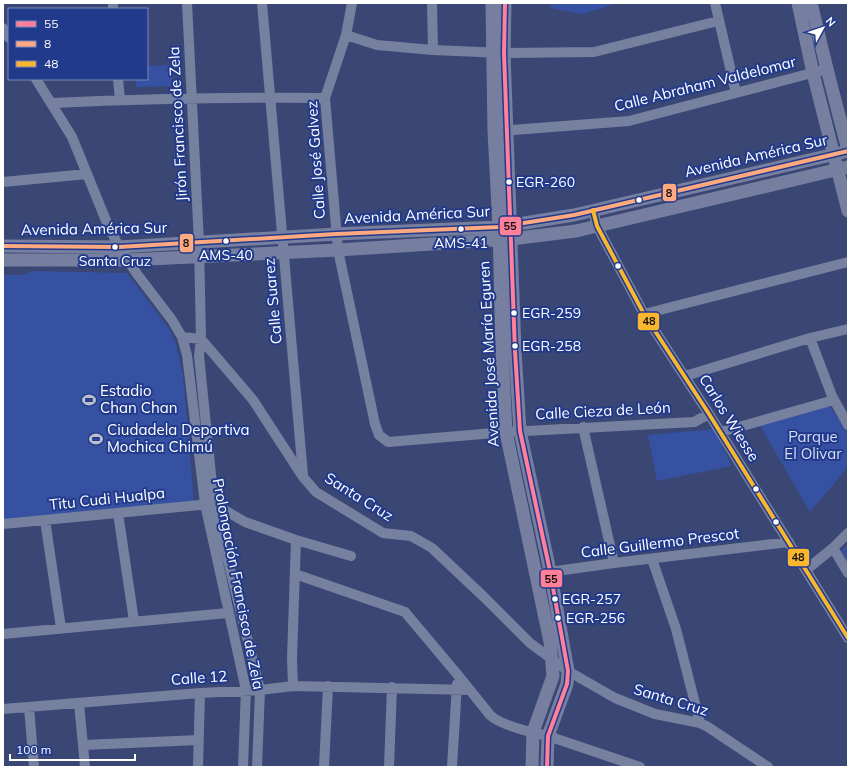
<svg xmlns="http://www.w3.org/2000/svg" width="851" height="770" font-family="Mulish,sans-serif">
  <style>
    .green { fill: #3751a2 }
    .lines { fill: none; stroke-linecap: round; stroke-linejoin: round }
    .minor { stroke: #7681a0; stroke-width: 10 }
    .major { stroke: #767f9f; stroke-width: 13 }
    .bus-1-casing { stroke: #223a8c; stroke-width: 7 }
    .bus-2-casing { stroke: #223a8c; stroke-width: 7 }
    .bus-3-casing { stroke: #223a8c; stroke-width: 7 }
    .bus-1 { stroke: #ff8098; stroke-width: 4 }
    .bus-2 { stroke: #ffa980; stroke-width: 4 }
    .bus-3 { stroke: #fab62d; stroke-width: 4 }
    .bus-dot { fill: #fff; stroke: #223a8c; stroke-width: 1.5 }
    .labels { text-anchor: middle; stroke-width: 4; stroke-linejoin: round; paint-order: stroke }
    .bus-label { font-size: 14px; fill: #fff; stroke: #223a8c; text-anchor: start }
    .street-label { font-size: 15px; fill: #fff; stroke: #223a8c }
    .poi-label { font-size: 15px; fill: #fff; stroke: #223a8c; text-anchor: start }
    .park-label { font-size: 15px; fill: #d6def8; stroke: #223a8c }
    .line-badge { stroke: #223a8c; stroke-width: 1.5 }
    .pale-badge-label { font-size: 11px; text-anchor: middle; font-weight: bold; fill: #111 }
  </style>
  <rect width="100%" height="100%" fill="#3a4774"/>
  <path class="green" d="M551,3H618L583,14L551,8Z
    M171,65L172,86L136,87V79H147V66Z
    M31,271L127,273L170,330L176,344L183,375L194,503L3,520V275H24Z
    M830,406L848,434V467L810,512L758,422Z
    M714,429L732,466L657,481L648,435Z
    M848,544V565L840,552Z"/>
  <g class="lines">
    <path class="minor" d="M113,3V9
      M187,3L199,243L201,339L199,356L214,504L260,690L257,767
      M262,3L303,475
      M352,3L346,35L325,98L338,250L375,424L379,435L388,442L506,432L694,422L709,414
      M432,3L433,50
      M715,3L736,93
      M3,28L9,38
      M346,35L377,45L433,50L504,53L594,52L718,21
      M36,79L72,137L107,223L119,247L137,274L172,320L182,337L187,355L205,504L246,690L243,767
      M118,79L120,100
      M53,103C143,99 234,97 325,98
      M500,131L629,121L827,69
      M3,182L87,174
      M593,210L597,226L644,314L709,414L848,638
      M644,314L848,262
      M182,337L201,339L253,400L303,477L316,492L383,533L411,536L432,548L484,597L530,643L568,671L615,698L655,714L700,723L708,727L768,767
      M810,338L832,396L848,425
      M685,376L810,338L848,329
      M583,427L614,563
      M721,432L834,400
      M214,504L245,522L296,540L351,556
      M118,513L134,621
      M45,520L61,628
      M3,524L210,504
      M833,548L848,573
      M652,559L676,629L700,723
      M806,570L833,548L848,533
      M295,574L405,612L457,674L490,715C500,725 534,733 548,736L640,767
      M535,574L614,563L789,542
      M3,634L228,613
      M293,686L292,658L296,540
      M79,703L85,767
      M29,707L34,767
      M3,709L200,693L260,690L293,686L470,690
      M83,745L199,740
      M198,767L200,693
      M324,767L328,686
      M389,767L392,687
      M452,767L457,684"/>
    <path class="major" d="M492,3L494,131L499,227L502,351L506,432L550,642L553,676L533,732L532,767
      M505,3L504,53L515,351L520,431L550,571L568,671L567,684L548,736L547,767
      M798,3L813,73L848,211
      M811,3L827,69L848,150
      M3,246L119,247L336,234L499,227L574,215L848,151
      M3,260H127L338,250L511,239L576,231L597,226L848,167"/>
    <g class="bus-1-casing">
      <path id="bus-1" d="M505,3L504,53L515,351L520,431L550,571L568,671L567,684L548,736L547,767"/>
    </g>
    <g class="bus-2-casing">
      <path id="bus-2" d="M3,246L119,247L336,234L499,227L574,215L848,151"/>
    </g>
    <g class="bus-3-casing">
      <path id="bus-3" d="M593,210L597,226L644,314L709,414L848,638"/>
    </g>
    <use href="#bus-1" class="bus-1"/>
    <use href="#bus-2" class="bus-2"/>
    <use href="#bus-3" class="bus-3"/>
  </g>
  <defs>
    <g id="stadium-bare" transform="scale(1.08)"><path d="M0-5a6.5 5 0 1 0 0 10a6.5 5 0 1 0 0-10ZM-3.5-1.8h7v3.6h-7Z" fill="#babfce" stroke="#223a8c" stroke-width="2.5" paint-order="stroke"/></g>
  </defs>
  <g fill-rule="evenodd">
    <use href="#stadium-bare" x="89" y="400"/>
    <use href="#stadium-bare" x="96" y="439"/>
  </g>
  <g class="bus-dot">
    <circle cx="509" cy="182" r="3.5"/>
    <circle cx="639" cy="200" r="3.5"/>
    <circle cx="461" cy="229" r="3.5"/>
    <circle cx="226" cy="241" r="3.5"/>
    <circle cx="115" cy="247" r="3.5"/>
    <circle cx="618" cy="266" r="3.5"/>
    <circle cx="514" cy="313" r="3.5"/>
    <circle cx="515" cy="346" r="3.5"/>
    <circle cx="756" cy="489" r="3.5"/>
    <circle cx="776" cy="522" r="3.5"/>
    <circle cx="555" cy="599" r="3.5"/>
    <circle cx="558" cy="618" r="3.5"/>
  </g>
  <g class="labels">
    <g class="bus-label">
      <text x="516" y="187">EGR-260</text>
      <text x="461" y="248" text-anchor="middle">AMS-41</text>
      <text x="226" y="260" text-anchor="middle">AMS-40</text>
      <text x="115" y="266" text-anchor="middle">Santa Cruz</text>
      <text x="522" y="318">EGR-259</text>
      <text x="522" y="351">EGR-258</text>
      <text x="562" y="604">EGR-257</text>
      <text x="566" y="623">EGR-256</text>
    </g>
    <g class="street-label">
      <text transform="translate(705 84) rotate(-14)" y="5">Calle Abraham Valdelomar</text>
      <text transform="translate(178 124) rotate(-93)" y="5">Jirón Francisco de Zela</text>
      <text transform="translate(756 156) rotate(-13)" y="5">Avenida América Sur</text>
      <text transform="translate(316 160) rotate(-94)" y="5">Calle José Galvez</text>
      <text transform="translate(417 215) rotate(-3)" y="5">Avenida América Sur</text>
      <text transform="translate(94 229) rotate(-1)" y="5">Avenida América Sur</text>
      <text transform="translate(273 301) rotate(-95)" y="5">Calle Suarez</text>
      <text transform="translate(489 354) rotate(-93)" y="5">Avenida José María Eguren</text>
      <text transform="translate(603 411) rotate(-3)" y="5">Calle Cieza de León</text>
      <text transform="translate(729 418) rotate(58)" y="5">Carlos Wiesse</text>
      <text transform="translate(359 497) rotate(32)" y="5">Santa Cruz</text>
      <text transform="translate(107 499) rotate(-6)" y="5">Titu Cudi Hualpa</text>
      <text transform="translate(660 543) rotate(-7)" y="5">Calle Guillermo Prescot</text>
      <text transform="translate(238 584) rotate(79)" y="5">Prolongación Francisco de Zela</text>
      <text transform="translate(199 678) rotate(-4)" y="5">Calle 12</text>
      <text transform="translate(671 700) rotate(17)" y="5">Santa Cruz</text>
    </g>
    <g class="poi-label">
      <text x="100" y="396">Estadio<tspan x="100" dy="17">Chan Chan</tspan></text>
      <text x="107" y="435">Ciudadela Deportiva<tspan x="107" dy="17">Mochica Chimú</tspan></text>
    </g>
    <g class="park-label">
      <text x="813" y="442">Parque<tspan x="813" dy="17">El Olivar</tspan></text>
    </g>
  </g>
  <g class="line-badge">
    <rect x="662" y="183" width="15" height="19" rx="4" fill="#ffa980"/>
    <rect x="499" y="216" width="23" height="20" rx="4" fill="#ff8098"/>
    <rect x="179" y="233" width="15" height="20" rx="4" fill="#ffa980"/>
    <rect x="637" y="312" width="23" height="19" rx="4" fill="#fab62d"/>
    <rect x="787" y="548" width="23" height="19" rx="4" fill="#fab62d"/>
    <rect x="540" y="569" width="23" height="19" rx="4" fill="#ff8098"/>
  </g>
  <g class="pale-badge-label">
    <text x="669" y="197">8</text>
    <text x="510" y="230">55</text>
    <text x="186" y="247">8</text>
    <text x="649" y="325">48</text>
    <text x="798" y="561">48</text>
    <text x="551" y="583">55</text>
  </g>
  <rect width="851" height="770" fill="none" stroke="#ffffff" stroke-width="8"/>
  <rect x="8" y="8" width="140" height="72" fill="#223a8c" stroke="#7a89ba"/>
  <rect x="16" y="21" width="20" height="6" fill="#ff8098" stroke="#7a89ba"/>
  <text x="44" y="28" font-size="12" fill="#ffffff">55</text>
  <rect x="16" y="41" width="20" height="6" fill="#ffa980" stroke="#7a89ba"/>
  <text x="44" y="48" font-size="12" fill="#ffffff">8</text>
  <rect x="16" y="61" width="20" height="6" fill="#fab62d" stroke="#7a89ba"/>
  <text x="44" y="68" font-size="12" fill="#ffffff">48</text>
  <g transform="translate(823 28) rotate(50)" stroke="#223a8c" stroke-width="3" paint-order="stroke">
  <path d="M0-3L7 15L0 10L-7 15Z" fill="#ffffff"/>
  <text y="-6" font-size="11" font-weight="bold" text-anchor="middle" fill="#ffffff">N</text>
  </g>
  <path d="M10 754v6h125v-6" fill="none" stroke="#ffffff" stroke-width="2"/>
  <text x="16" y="754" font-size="12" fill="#ffffff" stroke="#223a8c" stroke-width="3" paint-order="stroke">100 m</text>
</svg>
